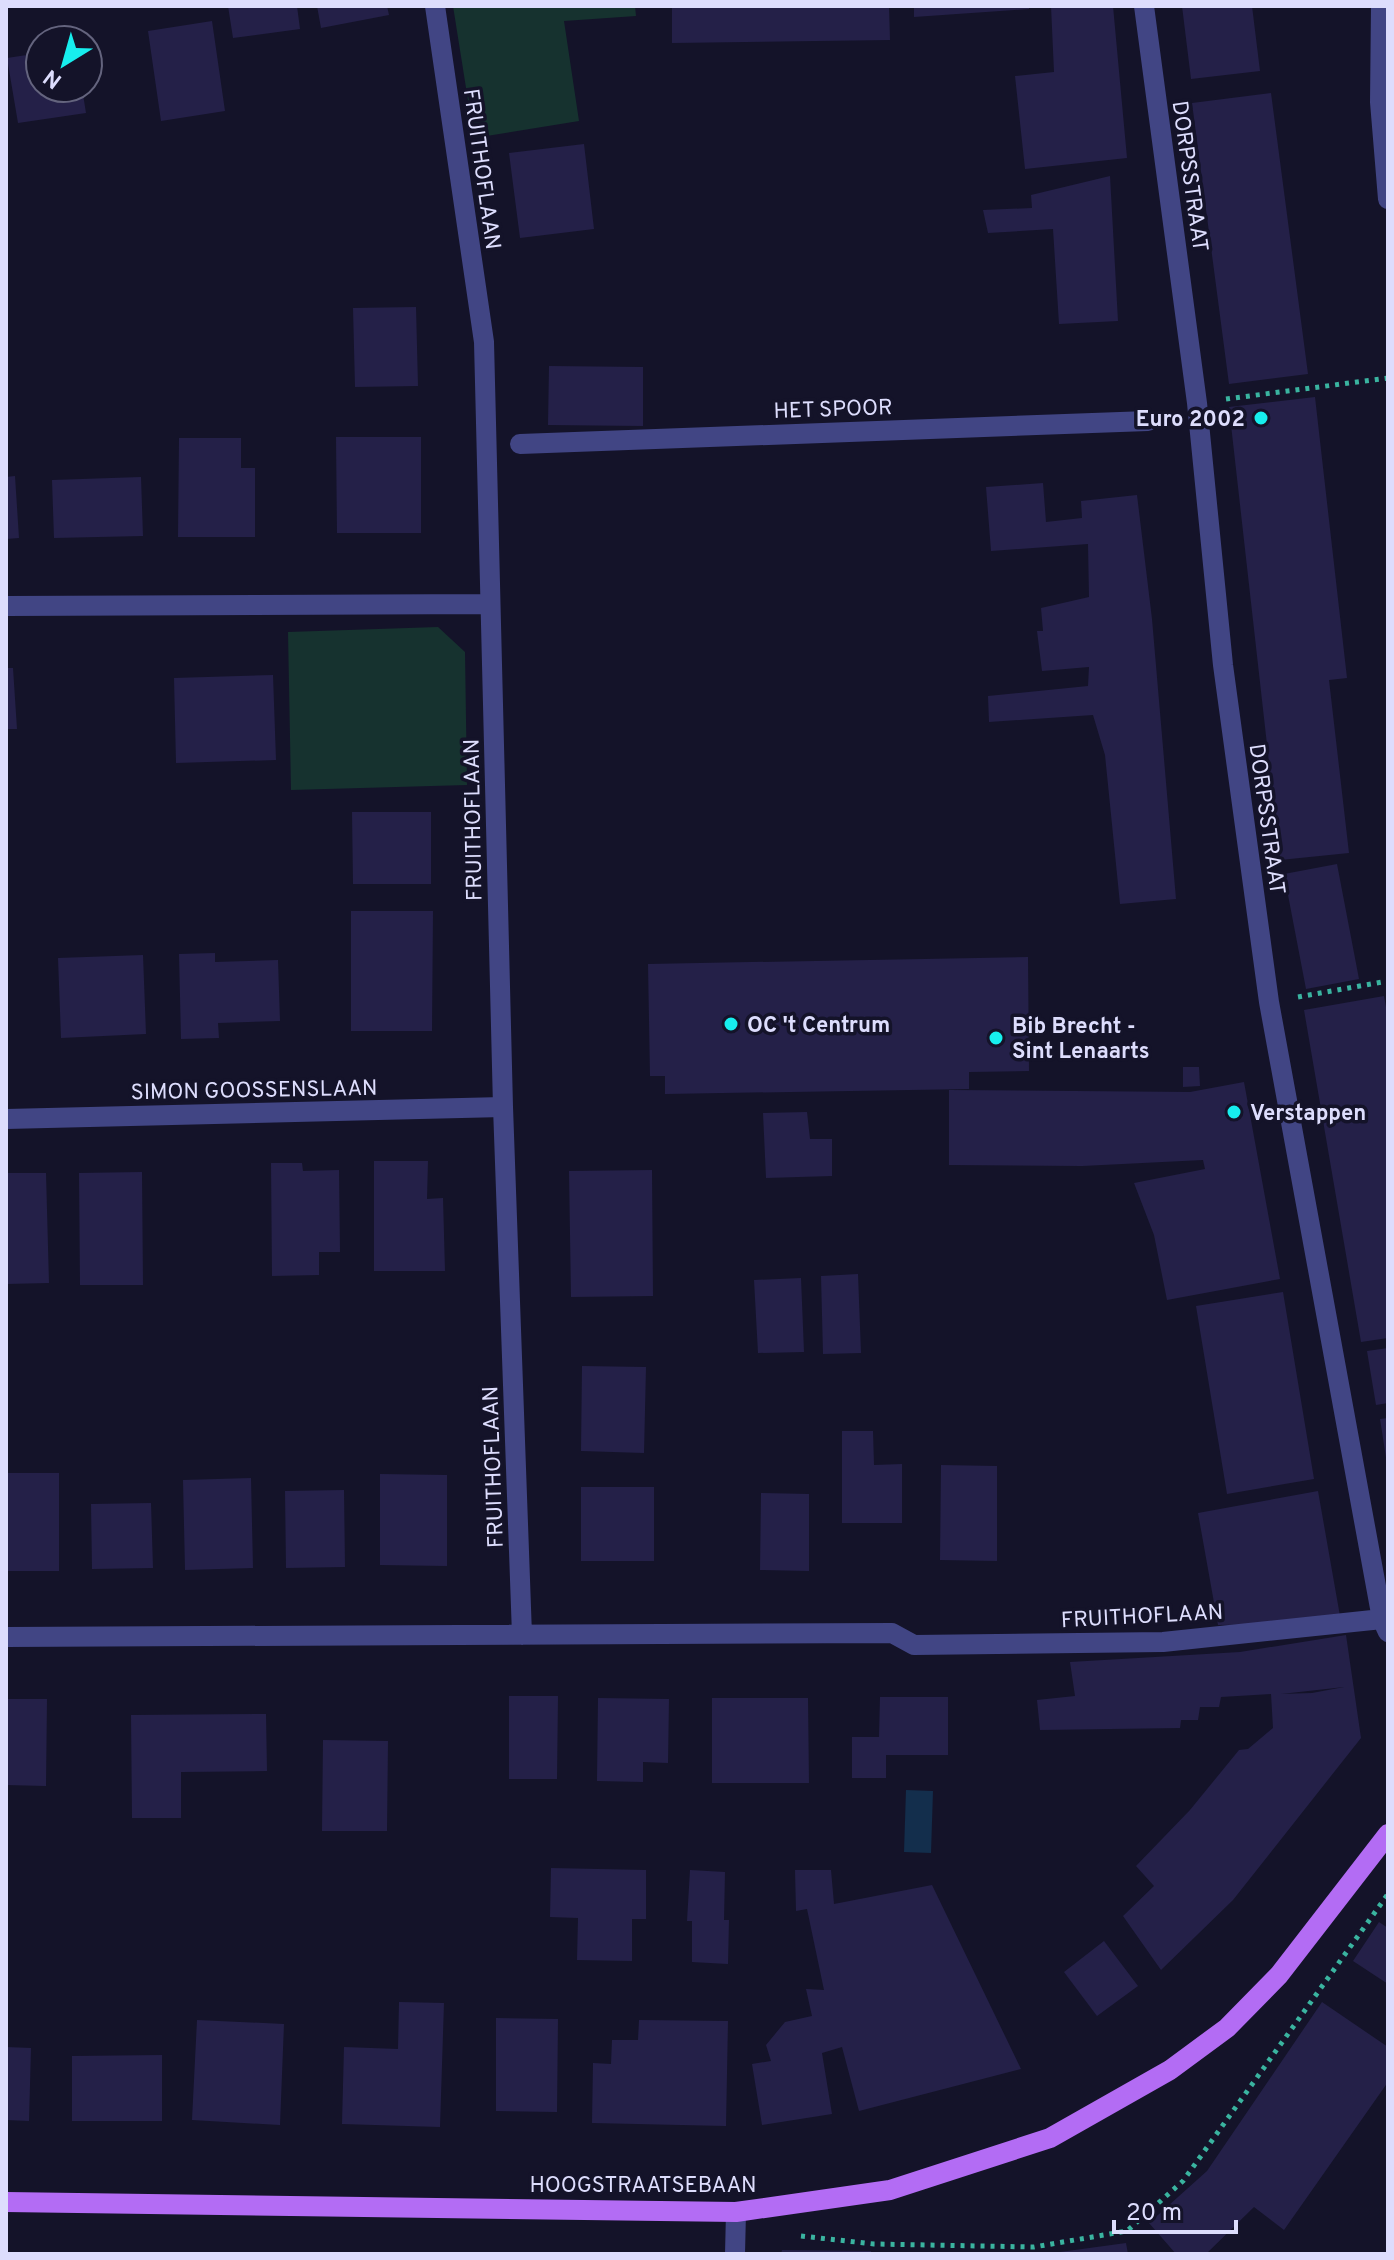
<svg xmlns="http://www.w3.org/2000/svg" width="1394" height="2260" font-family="Overpass,sans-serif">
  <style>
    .green { fill: #16322f }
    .water { fill: #132e4c }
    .building { fill: #242048; fill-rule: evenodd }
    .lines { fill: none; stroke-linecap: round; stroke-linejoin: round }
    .path { stroke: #3ab4a0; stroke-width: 5; stroke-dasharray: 4 6; stroke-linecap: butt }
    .minor { stroke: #414584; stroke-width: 20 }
    .major { stroke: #b36cf4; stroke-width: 20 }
    .poi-dot { fill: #17eeee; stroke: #141329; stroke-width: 3 }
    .labels { text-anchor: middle; stroke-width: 7; stroke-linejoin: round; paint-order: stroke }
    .street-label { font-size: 22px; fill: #ddddfd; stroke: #141329 }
    .poi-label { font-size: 22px; font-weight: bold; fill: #ddddfd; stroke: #141329; text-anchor: start }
  </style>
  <rect width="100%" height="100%" fill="#141329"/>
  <path class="green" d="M453,6H635L636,16L564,21L579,121L474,138Z
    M438,627L465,652L467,785L291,790L288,632Z"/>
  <path class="water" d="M906,1790L933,1791L931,1853L904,1852Z"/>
  <path class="building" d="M228,6H297L300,29L233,38Z
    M317,6H387L389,15L321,28Z
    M672,6H889L890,40L672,43Z
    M914,6H1029V9L914,17Z
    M1051,6H1113L1127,158L1025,169L1015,76L1054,72Z
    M1182,6H1252L1260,71L1191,79Z
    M212,21L225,111L161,121L148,31Z
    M40,53V88H82L86,113L18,123L7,58Z
    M1271,93L1308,374L1229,384L1192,103Z
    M584,144L594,229L520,238L509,153Z
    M1110,176L1118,321L1059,324L1053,229L988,233L983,210L1032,208L1031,195Z
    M416,307L418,386L355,387L353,308Z
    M549,366L643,367V426L548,425Z
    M1315,397L1347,678L1329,680L1349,853L1280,860L1229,407Z
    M336,437H421V533H337Z
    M179,438H241V468H255V537H178Z
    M15,476L19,538L6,539V477Z
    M141,477L143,536L54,538L52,480Z
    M1043,483L1046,522L1082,518L1081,501L1137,495L1152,619L1176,899L1120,904L1105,755L1093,715L989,722L988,696L1088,686L1089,667L1042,671L1037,631H1043L1041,608L1089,597L1088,544L991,551L986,487Z
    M6,668H13L17,729H6Z
    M273,675L276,760L176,763L174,678Z
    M352,812H431V884H353Z
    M1337,864L1359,979L1306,989L1284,874Z
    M351,911H433L432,1031H351Z
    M215,953V962L278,960L280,1021L218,1023L219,1038L181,1039L179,954Z
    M143,955L146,1034L61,1038L58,958Z
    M1028,957L1029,1071L969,1072V1089L665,1094V1076H650L648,964Z
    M1384,996L1388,1018V1338L1361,1342L1304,1010Z
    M1183,1067H1199L1200,1086L1183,1087Z
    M1244,1082L1280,1279L1167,1300L1154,1235L1134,1183L1205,1169L1203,1160L1082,1166L949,1165V1090L1190,1092Z
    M807,1112L810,1139H832V1176L766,1178L763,1113Z
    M374,1161H428L427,1199L443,1198L445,1271H374Z
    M271,1163H302L303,1171L339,1170L340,1252H319V1275L272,1276Z
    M652,1170L653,1296L571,1297L569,1171Z
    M142,1172L143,1285H80L79,1173Z
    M6,1173H46L49,1283L6,1284Z
    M858,1274L861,1353L823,1354L821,1276Z
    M801,1278L804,1352L758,1353L754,1280Z
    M1283,1292L1314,1479L1227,1494L1196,1306Z
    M1388,1348V1403L1376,1405L1367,1351Z
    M582,1366L646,1367L644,1453L581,1451Z
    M1388,1418V1464H1387L1380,1419Z
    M842,1431H873L874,1465L902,1464V1523H842Z
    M941,1465L997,1466V1561L940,1560Z
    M6,1473H59V1571H6Z
    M380,1474L447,1475V1566L380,1565Z
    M251,1478L253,1568L185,1570L183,1480Z
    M581,1487H654V1561H581Z
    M344,1490L345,1567L286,1568L285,1491Z
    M1318,1491L1340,1616L1288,1624L1218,1625L1198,1513Z
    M761,1493L809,1494V1571L760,1570Z
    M151,1503L153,1568L92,1569L91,1504Z
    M1346,1635L1361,1738L1233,1900L1161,1970L1123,1916L1154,1886L1136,1866L1190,1810L1239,1750L1248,1749L1273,1728L1271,1694L1221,1697L1219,1707H1200L1198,1720H1181L1180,1728L1040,1730L1037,1700L1075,1696L1070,1662L1240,1652ZM1344,1687L1312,1693L1281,1694Z
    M509,1696H558L557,1779H509Z
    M880,1697H948V1755H886V1778H852V1737H879Z
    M598,1698L669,1699L668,1763L643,1762V1782L597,1781Z
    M712,1698H808L809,1783H712Z
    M6,1699H47L46,1786L6,1785Z
    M266,1714L267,1771L181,1772V1818H132L131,1715Z
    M323,1740L388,1741L387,1831H322Z
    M551,1868L646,1870V1919H632V1961L577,1960L578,1918L550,1917Z
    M690,1870L725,1872L724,1920H729L728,1964L692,1962V1921H687Z
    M795,1870H831L834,1904L932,1885L1021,2069L859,2111L842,2047L822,2053L832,2114L762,2125L752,2064L771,2061L766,2045L785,2022L812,2016L806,1989L824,1990L807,1909L796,1911Z
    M1379,1922L1388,1928V1984L1353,1961Z
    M1104,1941L1138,1986L1097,2016L1064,1972Z
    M399,2002L444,2003L440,2127L342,2124L344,2047L398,2049Z
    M1322,2002L1388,2047V2082L1284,2230L1254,2207L1206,2254H1176L1149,2223L1207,2171Z
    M496,2018L558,2019L557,2112L496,2111Z
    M197,2020L284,2024L280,2125L192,2120Z
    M639,2020L728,2021L726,2126L592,2123L593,2063L611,2064L612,2040H638Z
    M6,2047L31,2048L29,2121L6,2120Z
    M162,2055V2121H72V2056Z
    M1126,2243L1128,2254H1060V2252Z
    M782,2250L871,2251V2254H781Z"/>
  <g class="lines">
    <path class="path" d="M1226,399L1388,378
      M1298,997L1388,981
      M801,2236L874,2244L1034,2247L1127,2231L1183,2181L1388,1894"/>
    <path class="minor" d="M435,6L484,342L503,1107L522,1635
      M1144,6L1197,403L1223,665L1269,1002L1382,1619L1388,1632
      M1381,6L1380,102L1388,199
      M520,444L1148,421
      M6,606L490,604
      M6,1119L503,1107
      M6,1637L892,1633L914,1645L1163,1642L1382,1619
      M735,2254L736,2212"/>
    <path class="major" d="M6,2202L736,2212L890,2190L1050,2138L1170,2070L1227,2028L1279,1975L1388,1834"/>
  </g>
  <g class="poi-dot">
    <circle cx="1261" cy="418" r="8"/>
    <circle cx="731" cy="1024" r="8"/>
    <circle cx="996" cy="1038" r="8"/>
    <circle cx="1234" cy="1112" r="8"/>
  </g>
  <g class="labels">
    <g class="street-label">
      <text transform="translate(483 169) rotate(82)" y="8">FRUITHOFLAAN</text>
      <text transform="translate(1191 176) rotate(82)" y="8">DORPSSTRAAT</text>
      <text transform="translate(833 408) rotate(-2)" y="8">HET SPOOR</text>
      <text transform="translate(1268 819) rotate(82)" y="8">DORPSSTRAAT</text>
      <text transform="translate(472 820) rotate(-91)" y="8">FRUITHOFLAAN</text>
      <text transform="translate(254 1089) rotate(-1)" y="8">SIMON GOOSSENSLAAN</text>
      <text transform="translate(492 1467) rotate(-92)" y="8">FRUITHOFLAAN</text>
      <text transform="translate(1142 1615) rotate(-3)" y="8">FRUITHOFLAAN</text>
      <text x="643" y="2192">HOOGSTRAATSEBAAN</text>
    </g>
    <g class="poi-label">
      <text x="1245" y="426" text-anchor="end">Euro 2002</text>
      <text x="747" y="1032">OC 't Centrum</text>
      <text x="1012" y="1033">Bib Brecht -<tspan x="1012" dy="25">Sint Lenaarts</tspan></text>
      <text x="1250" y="1120">Verstappen</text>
    </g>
  </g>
  <rect width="1394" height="2260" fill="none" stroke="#ddddfd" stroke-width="16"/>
  <g transform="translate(64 64) rotate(217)"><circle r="38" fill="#141329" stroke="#64647e" stroke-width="2"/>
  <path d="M0-6L14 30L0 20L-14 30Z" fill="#17eeee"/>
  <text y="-12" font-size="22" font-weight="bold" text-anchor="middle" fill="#ddddfd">N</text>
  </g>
  <path d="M1114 2220v12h122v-12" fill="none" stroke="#ddddfd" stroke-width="4"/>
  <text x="1126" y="2220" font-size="24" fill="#ddddfd" stroke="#141329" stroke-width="6" paint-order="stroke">20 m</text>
</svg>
